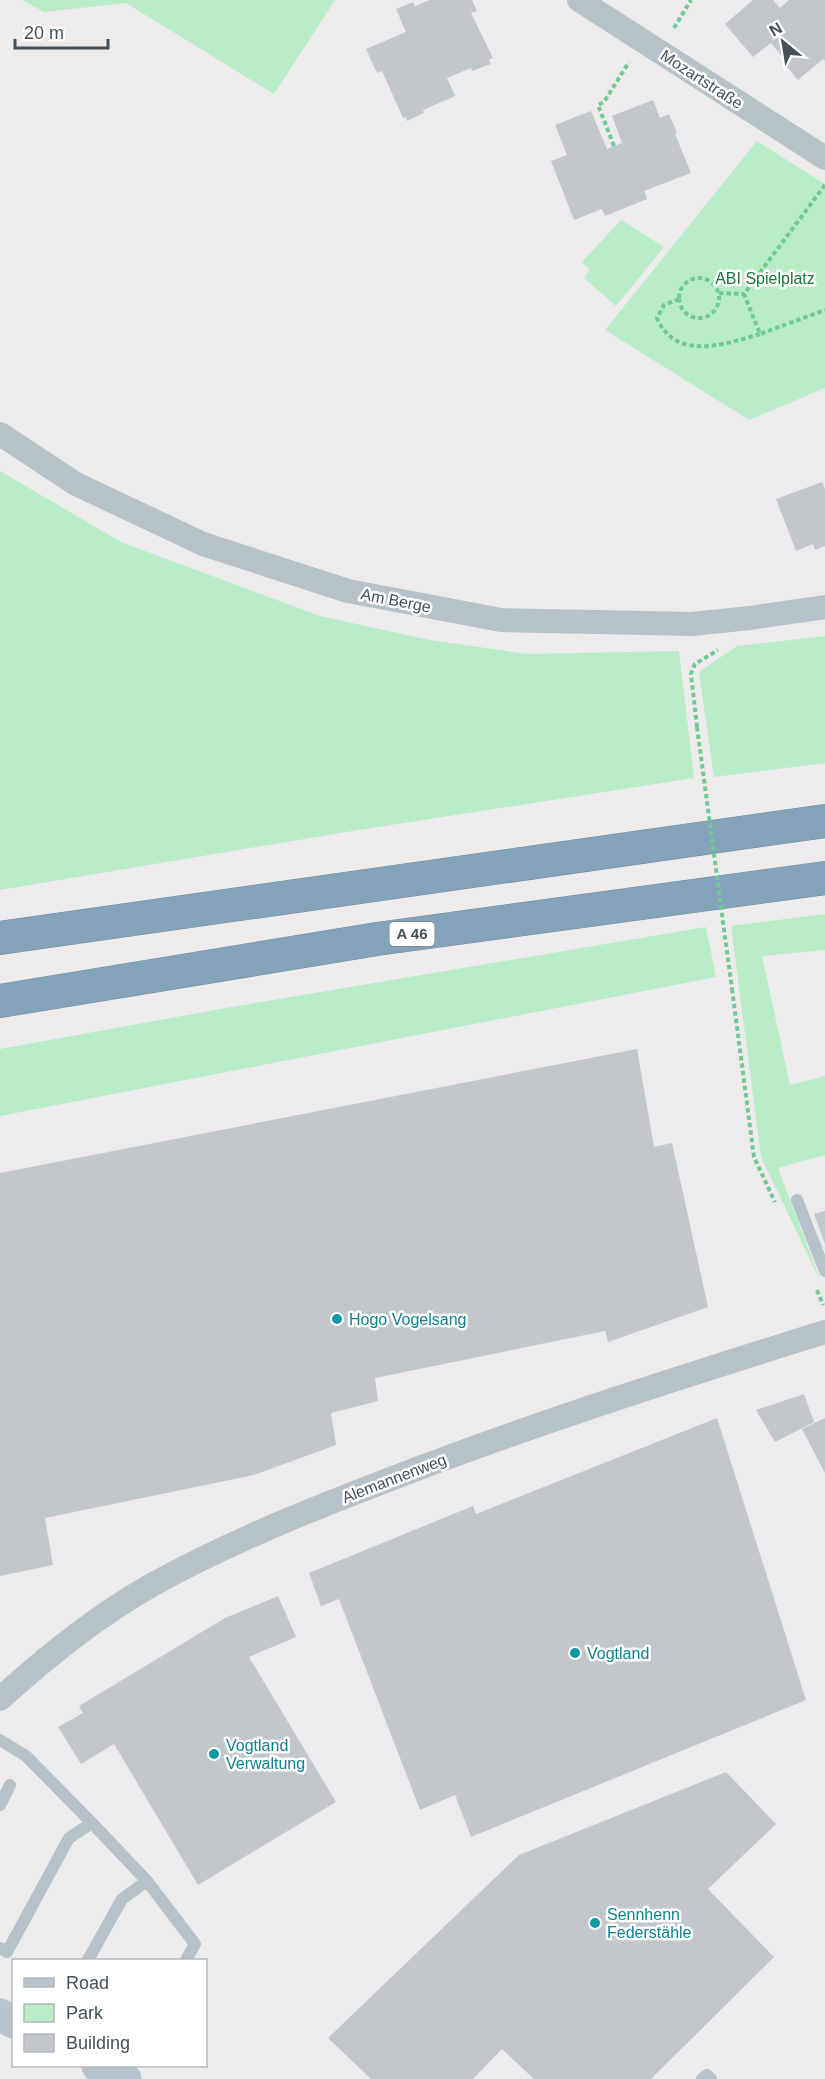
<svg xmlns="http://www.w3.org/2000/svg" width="825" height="2079" font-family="Arial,sans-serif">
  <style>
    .green { fill: #b8edc7 }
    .building { fill: #c2c7cc }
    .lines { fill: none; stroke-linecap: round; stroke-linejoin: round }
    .motorway-casing { stroke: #6e8fa7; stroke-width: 34 }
    .path { stroke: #71cb95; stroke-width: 4; stroke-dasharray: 4.5 3; stroke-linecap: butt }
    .service { stroke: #b6c2c9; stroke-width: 12 }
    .minor { stroke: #b6c2c9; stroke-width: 24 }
    .secondary { stroke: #b7c4ce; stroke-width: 33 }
    .motorway { stroke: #83a4bb; stroke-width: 33 }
    .path-bridge { stroke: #71cb95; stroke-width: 4; stroke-dasharray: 4.5 3; stroke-linecap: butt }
    .culture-dot { fill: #0f9aa8; stroke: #fff; stroke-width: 2 }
    .labels { text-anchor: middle; stroke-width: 5; stroke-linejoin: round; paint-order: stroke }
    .shield { fill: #fff; stroke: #7c858b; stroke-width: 1.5 }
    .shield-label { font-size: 15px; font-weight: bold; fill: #445159 }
    .street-label { font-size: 16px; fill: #445159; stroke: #fff }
    .park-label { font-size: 16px; fill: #17783d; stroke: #fff }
    .culture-label { font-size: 16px; fill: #0d838f; stroke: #fff; text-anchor: start }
  </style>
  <rect width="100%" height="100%" fill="#eeebec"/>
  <path class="green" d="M22,0H335L274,94L126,3L44,12Z
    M757,141L825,184V388L749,420L605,330Z
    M621,220L664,247L616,306L584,278L590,270L582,262Z
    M0,471L121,542L320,616L430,640L527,654L679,651L694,778L340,833L0,890Z
    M825,636V763L714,777L699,672L737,646Z
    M825,914V950L762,956L790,1085L825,1076V1155L778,1168L822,1285L761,1157L731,926Z
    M706,927L716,977L0,1116V1049L226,1008Z"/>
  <path class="building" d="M430,0H472L477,11L471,13L493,58L489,60L491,64L472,71L471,68L447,78L455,96L423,110L424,113L407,121L406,117L403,118L382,71L377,73L366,49L406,32L396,9L413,2L415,6Z
    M753,0H773L780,8L789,0H825V61L823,59L798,80L784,63L786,61L771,43L753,57L725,24Z
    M653,100L660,118L669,114L677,133L675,134L691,173L644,191L647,199L605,216L602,209L574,220L551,161L567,155L555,125L591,111L607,149L622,143L612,116Z
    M822,482L825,489V546L815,550L813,544L796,551L776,499Z
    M637,1049L654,1147L672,1143L708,1307L608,1342L605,1331L375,1378L378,1401L331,1413L336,1445L254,1475L45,1518L53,1565L0,1576V1173Z
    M825,1211V1244L814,1214Z
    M804,1394L814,1422L775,1442L756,1410Z
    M717,1418L806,1700L471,1837L455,1795L420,1810L339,1599L321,1606L309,1573L473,1506L476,1514Z
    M825,1418V1473L802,1429Z
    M278,1596L296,1637L249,1657L336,1802L198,1885L114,1744L81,1764L58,1727L83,1713L79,1706L225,1618Z
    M726,1772L776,1824L708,1889L774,1957L651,2079H534L502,2049L473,2079H371L328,2038L519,1855Z"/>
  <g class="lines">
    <g class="motorway-casing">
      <path id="motorway" d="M0,938L825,821
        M0,1001L377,939L825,878"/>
    </g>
    <path class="path" d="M674,28L691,0
      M614,146L598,105L604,102L629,62
      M825,185L744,294L760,334L825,310
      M679 298a20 20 0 1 1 40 0a20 20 0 1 1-40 0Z
      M719,293L744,294
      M679,299L664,305L657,318C676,362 725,344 760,334
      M697,727L691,674L695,664L718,650
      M732,989L754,1157L775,1202
      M817,1290L823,1305"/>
    <path class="service" d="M797,1200L825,1271
      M0,1740L26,1756L92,1823L147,1881L195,1944L186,1960
      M0,1805L10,1785
      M0,1948L7,1952L69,1838L92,1823
      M88,1960L122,1899L147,1881
      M702,2079L707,2075L711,2079"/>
    <path class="minor" d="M579,0L825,158
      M0,434L76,484L203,544L348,591L501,620L692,624L750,618L825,607
      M0,1699C46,1657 96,1617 150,1586C236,1538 330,1502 422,1467C555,1417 690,1374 825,1332"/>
    <path class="secondary" d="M0,2015L14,2022
      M98,2066L125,2079"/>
    <use href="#motorway" class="motorway"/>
    <path class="path-bridge" d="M697,727L732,989"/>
  </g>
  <g class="culture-dot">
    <circle cx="337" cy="1319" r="6"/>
    <circle cx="575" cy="1653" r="6"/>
    <circle cx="214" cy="1754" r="6"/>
    <circle cx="595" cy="1923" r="6"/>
  </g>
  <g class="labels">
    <rect class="shield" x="389.5" y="922" width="45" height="24" rx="4.5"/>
    <g class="shield-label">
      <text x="412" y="939">A 46</text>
    </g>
    <g class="street-label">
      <text transform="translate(702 79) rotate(33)" y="6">Mozartstraße</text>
      <text transform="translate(396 600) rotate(11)" y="6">Am Berge</text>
      <text transform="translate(394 1478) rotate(-21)" y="6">Alemannenweg</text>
    </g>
    <g class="park-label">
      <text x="765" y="284">ABI Spielplatz</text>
    </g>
    <g class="culture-label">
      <text x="349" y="1325">Hogo Vogelsang</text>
      <text x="587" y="1659">Vogtland</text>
      <text x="226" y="1751">Vogtland<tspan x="226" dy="18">Verwaltung</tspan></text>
      <text x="607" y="1920">Sennhenn<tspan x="607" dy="18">Federstähle</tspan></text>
    </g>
  </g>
  <rect x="12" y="1959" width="195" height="108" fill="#ffffff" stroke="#b4b9bd" stroke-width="1.5"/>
  <rect x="24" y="1978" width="30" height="9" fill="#b7c4ce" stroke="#b4b9bd" stroke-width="1.5"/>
  <text x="66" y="1989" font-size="18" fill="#445159">Road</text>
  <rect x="24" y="2004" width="30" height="18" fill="#b8edc7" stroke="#b4b9bd" stroke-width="1.5"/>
  <text x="66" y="2019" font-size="18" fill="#445159">Park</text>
  <rect x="24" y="2034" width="30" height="18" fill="#c2c7cc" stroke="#b4b9bd" stroke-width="1.5"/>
  <text x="66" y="2049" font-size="18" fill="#445159">Building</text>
  <g transform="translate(783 42) rotate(330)" stroke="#ffffff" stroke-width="4.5" paint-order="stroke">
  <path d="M0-4.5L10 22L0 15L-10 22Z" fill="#445159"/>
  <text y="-9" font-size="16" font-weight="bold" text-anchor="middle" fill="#445159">N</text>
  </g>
  <path d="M15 39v9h93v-9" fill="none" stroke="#445159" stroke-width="3"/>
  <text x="24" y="39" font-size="18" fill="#445159" stroke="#ffffff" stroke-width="4.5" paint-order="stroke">20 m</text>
</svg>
